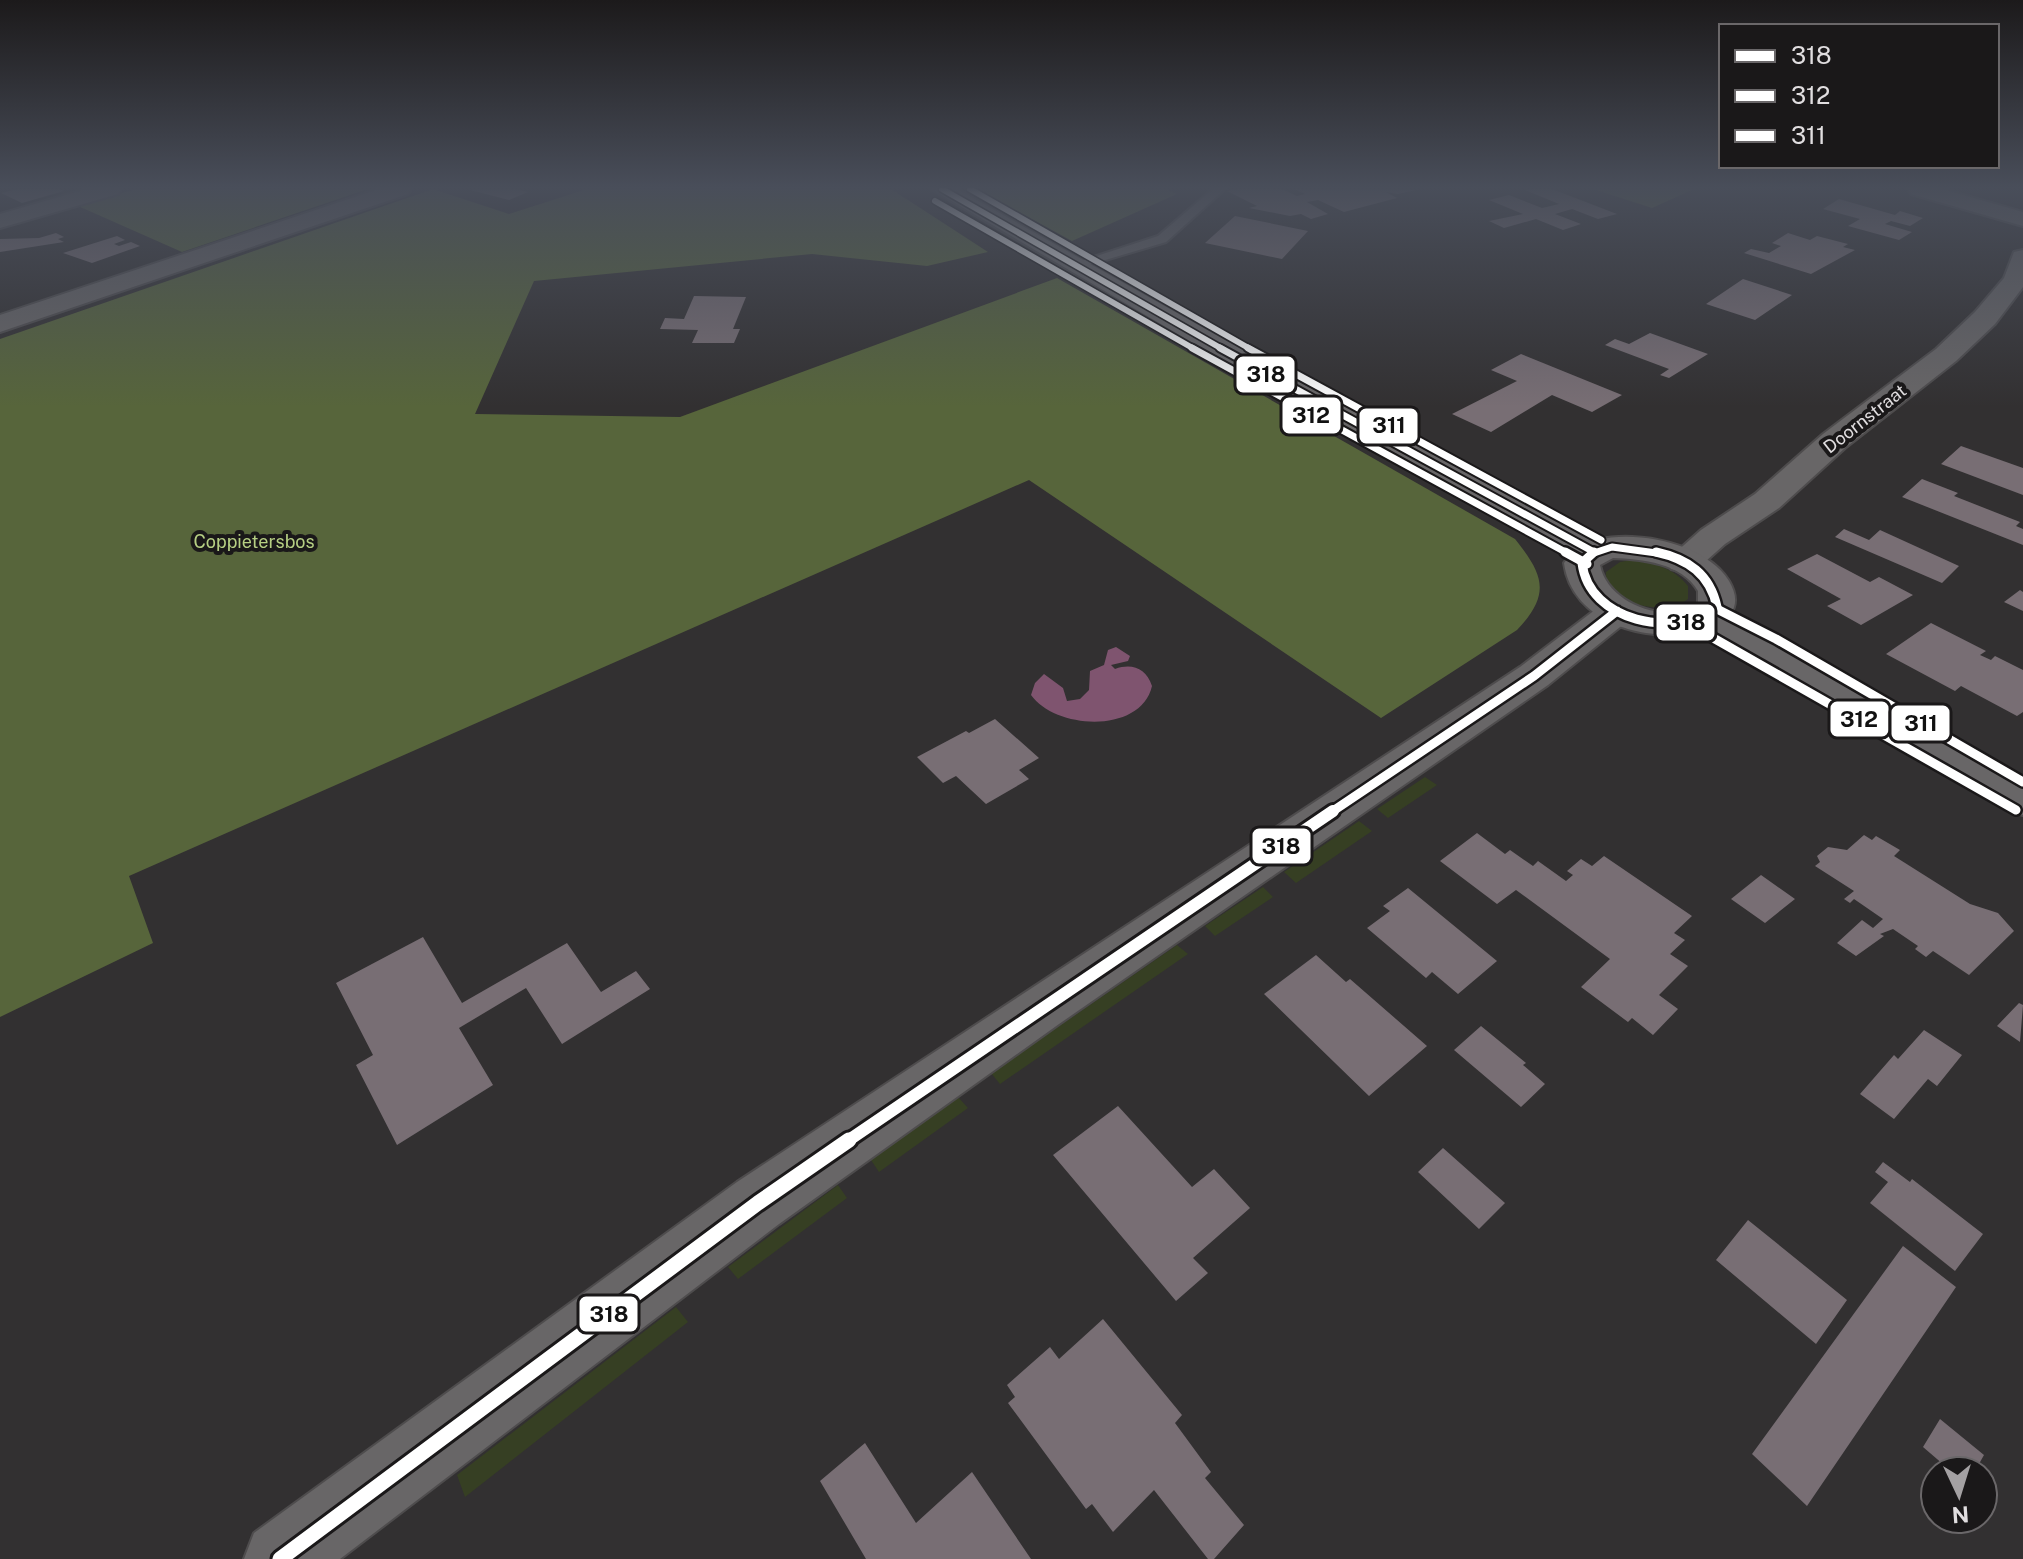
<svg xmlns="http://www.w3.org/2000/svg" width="2023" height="1559" font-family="'Public Sans',sans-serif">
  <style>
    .green { fill: #363f23 }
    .forest { fill: #57653b }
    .water { fill: #7f546f }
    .building { fill: #786e74 }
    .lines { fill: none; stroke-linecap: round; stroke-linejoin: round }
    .service-casing { stroke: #4e4c4d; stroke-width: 4 }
    .minor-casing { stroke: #4e4c4d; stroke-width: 4 }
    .tertiary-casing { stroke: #4e4c4d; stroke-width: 4 }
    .service { fill: #686667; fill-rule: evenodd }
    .minor { fill: #686667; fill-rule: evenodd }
    .tertiary { fill: #686667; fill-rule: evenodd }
    .bus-1-far4-casing { stroke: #1a1819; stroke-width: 9 }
    .bus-1-far3-casing { stroke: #1a1819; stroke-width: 11 }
    .bus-1-far2-casing { stroke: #1a1819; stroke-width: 14 }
    .bus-1-far1-casing { stroke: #1a1819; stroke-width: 18 }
    .bus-1-casing { stroke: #1a1819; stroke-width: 21 }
    .bus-2-far2-casing { stroke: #1a1819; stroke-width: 9 }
    .bus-2-far1-casing { stroke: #1a1819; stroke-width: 11 }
    .bus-2-casing { stroke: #1a1819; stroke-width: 14 }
    .bus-3-far2-casing { stroke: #1a1819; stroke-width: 9 }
    .bus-3-far1-casing { stroke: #1a1819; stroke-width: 11 }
    .bus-3-casing { stroke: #1a1819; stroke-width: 14 }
    .bus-1-far4 { stroke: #fff; stroke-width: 6 }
    .bus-1-far3 { stroke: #fff; stroke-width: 7 }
    .bus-1-far2 { stroke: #fff; stroke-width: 9 }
    .bus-1-far1 { stroke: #fff; stroke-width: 12 }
    .bus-1 { stroke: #fff; stroke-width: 15 }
    .bus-2-far2 { stroke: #fff; stroke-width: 6 }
    .bus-2-far1 { stroke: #fff; stroke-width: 7 }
    .bus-2 { stroke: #fff; stroke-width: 9 }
    .bus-3-far2 { stroke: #fff; stroke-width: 6 }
    .bus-3-far1 { stroke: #fff; stroke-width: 7 }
    .bus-3 { stroke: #fff; stroke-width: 9 }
    .labels { text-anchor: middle; stroke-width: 8; stroke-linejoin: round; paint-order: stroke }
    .far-street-label { font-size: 18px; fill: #e1dee0; stroke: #1a1819 }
    .far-park-label { font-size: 18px; fill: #b6cf83; stroke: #1a1819 }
    .line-badge { stroke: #1a1819; stroke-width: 3 }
    .pale-badge-label { font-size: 22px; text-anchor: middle; font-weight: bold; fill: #111 }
  </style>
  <rect width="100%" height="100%" fill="#323031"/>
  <path class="green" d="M1632,560C1654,563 1674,568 1688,586V599C1666,617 1604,605 1606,572L1620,562Z
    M1425,777L1437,785L1388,818L1377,809Z
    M1359,821L1372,831L1296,883L1284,872Z
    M1263,887L1273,897L1215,936L1205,926Z
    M1177,945L1188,954L1000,1084L991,1073Z
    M958,1097L968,1108L879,1172L871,1160Z
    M838,1185L847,1198L738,1279L728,1267Z
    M676,1307L688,1322L465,1497L457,1475Z"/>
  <path class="forest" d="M136,189H368L182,252L78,206Z
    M433,189L509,214L587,189H891L988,252L927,266L812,254L534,281L475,414L680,417L1057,278L1515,539C1544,575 1551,594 1517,630L1381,718L1029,480L129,876L153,943L0,1017V339Z
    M977,189H1166L1177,194L1072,241Z
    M1593,189H1694L1652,208Z"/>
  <path class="water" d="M1116,647L1130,656L1128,661L1111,665L1115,669C1132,663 1146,668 1152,686C1141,734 1056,730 1031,695L1035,683L1044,674L1063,688L1067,701L1080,699L1089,690L1090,671L1104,665L1108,650Z"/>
  <path class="building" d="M17,189H59L64,191L22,203L1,193Z
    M515,189L528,192L509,200L470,190Z
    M1237,189H1282L1297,196L1305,194L1294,189L1416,190L1398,194L1386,192L1397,198L1344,212L1318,200L1307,202L1328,214L1311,219L1301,214L1290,216L1249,208L1257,206L1227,191Z
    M1531,189H1552L1617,214L1598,219L1572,209L1555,214L1581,224L1563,230L1536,219L1504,228L1489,221L1523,214L1489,200L1509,195L1542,208L1559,204L1525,190Z
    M1839,199L1895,215L1900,211L1923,218L1910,226L1891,221L1885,224L1912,232L1899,240L1848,226L1860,219L1823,209Z
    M1235,216L1308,231L1282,259L1205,243Z
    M56,233L64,237L58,239L64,242L0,252V239L39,238Z
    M1788,233L1810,240L1817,236L1848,244L1843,247L1855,250L1811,274L1744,253L1751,249L1769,253L1781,246L1772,243Z
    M117,236L125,240L114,244L119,246L131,242L140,246L92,263L63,253Z
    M1743,279L1792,295L1755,320L1706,304Z
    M694,296L746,297L733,329H740L734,343H692L698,330L660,329L665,318L684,319Z
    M1650,333L1708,354L1669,378L1660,375L1669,369L1605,345L1615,339L1629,344Z
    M1521,354L1622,395L1592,412L1552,395L1491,432L1452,414L1517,381L1491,370Z
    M1961,446L2023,468V495L1941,464Z
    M1922,479L1958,493L1954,496L2020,522L2016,526L2023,529V545L1902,497Z
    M1844,529L1869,540L1880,530L1959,566L1942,583L1835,537Z
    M1817,554L1870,582L1879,577L1913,595L1861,625L1827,606L1841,599L1787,569Z
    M2020,590L2023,592V611L2004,602Z
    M1931,623L1986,651L1980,655L1991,660L1995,656L2023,670V712L2017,716L1961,686L1955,691L1886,654Z
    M995,719L1039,758L1019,770L1029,779L986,804L956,776L943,783L917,757L966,731L969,733Z
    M1477,833L1505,854L1510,850L1533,866L1538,861L1566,881L1573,875L1567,871L1581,859L1592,866L1604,856L1692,916L1674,933L1685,940L1670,954L1688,966L1659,995L1678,1009L1653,1035L1632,1018L1628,1022L1581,987L1610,959L1516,890L1497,904L1440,861Z
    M1864,835L1872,840L1876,836L1900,850L1894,856L1970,904L1998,913L2014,931L1969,975L1933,951L1926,957L1915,949L1918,946L1893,929L1880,934L1884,936L1856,956L1837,943L1862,920L1873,928L1883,919L1854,899L1850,903L1844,899L1854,891L1815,866L1820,862L1817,856L1828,847L1847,850Z
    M1761,875L1795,899L1765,923L1731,899Z
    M1408,888L1497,961L1458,994L1432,972L1426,978L1367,928L1390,911L1383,906Z
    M423,937L462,1003L567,943L601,992L636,971L650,989L562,1044L526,988L459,1028L493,1085L397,1145L356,1065L373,1055L336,983Z
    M1316,955L1346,982L1350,979L1427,1046L1369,1096L1264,994Z
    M2019,1003L2023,1005L2020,1042L1997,1026Z
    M1481,1026L1526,1063L1523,1065L1545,1084L1521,1107L1454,1050Z
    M1924,1030L1962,1055L1937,1086L1928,1079L1894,1119L1860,1094L1894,1055L1898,1059Z
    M1118,1106L1192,1187L1214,1169L1250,1208L1193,1258L1208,1273L1176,1301L1053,1155Z
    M1443,1148L1505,1203L1479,1229L1418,1172Z
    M1883,1162L1910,1182L1912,1179L1983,1234L1955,1271L1870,1203L1888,1182L1875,1172Z
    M1748,1220L1847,1300L1816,1344L1716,1260Z
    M1903,1246L1956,1287L1807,1506L1752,1454Z
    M1103,1319L1182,1415L1175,1423L1211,1472L1205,1478L1244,1525L1214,1559H1208L1154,1490L1113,1532L1092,1504L1086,1509L1008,1403L1015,1397L1007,1385L1050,1347L1059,1359Z
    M1940,1419L1984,1455L1975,1471H1951L1923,1447Z
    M865,1443L916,1523L972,1472L1031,1559H866L820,1481Z"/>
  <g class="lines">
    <g class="service-casing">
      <path id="service" d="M1213,189H1225L1166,242L1075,269L1069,265L1158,236Z"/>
    </g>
    <g class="minor-casing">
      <path id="minor" d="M87,189H121L118,194L0,228V214Z
        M379,189H411L408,194L0,332V315Z
        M1908,189H1942L2023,212V226L1911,194Z
        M2023,250V287L1995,324L1956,361L1845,448L1779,508L1725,544L1697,569L1684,572L1671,569L1666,561L1701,530L1755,494L1823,434L1936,349L1975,312L2004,278L2014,252Z
        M1617,599L1630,603L1636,611L1630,619L1548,685L1059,1024L779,1224L340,1559H244L254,1533L737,1182L1520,667L1604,603Z"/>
    </g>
    <g class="tertiary-casing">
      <path id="tertiary" d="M931,189H957L1305,385L1598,540C1638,530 1706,544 1729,581C1736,593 1738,604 1730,615L2023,777V815L2007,810L1755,660L1700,631C1647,644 1572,623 1564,563L1571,554L1285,397ZM1613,558C1642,559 1682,563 1698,591V603C1666,626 1607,603 1600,565Z"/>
    </g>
    <use href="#service" class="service"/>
    <use href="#minor" class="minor"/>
    <use href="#tertiary" class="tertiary"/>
    <g class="bus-1-far4-casing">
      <path id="bus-1-far4" d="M942,189L1224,350"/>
    </g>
    <g class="bus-1-far3-casing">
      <path id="bus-1-far3" d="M1220,348L1594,552
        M1591,554L1612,547L1664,554"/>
    </g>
    <g class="bus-1-far2-casing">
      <path id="bus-1-far2" d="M1594,552L1582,563C1589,622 1675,639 1717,607C1710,574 1688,559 1656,552
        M1330,813L1534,676L1617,611"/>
    </g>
    <g class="bus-1-far1-casing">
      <path id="bus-1-far1" d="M846,1142L1333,811"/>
    </g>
    <g class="bus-1-casing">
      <path id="bus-1" d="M280,1559L758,1203L849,1140"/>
    </g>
    <g class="bus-2-far2-casing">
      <path id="bus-2-far2" d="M935,201L1196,350"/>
    </g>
    <g class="bus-2-far1-casing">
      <path id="bus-2-far1" d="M1192,348L1569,554"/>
    </g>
    <g class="bus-2-casing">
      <path id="bus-2" d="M1565,552L1587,564
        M1701,631L2016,810"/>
    </g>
    <g class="bus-3-far2-casing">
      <path id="bus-3-far2" d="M970,189L1252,350"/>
    </g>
    <g class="bus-3-far1-casing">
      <path id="bus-3-far1" d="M1248,348L1601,540"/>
    </g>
    <g class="bus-3-casing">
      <path id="bus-3" d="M1713,607L1776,639L2023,782"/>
    </g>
    <use href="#bus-1-far4" class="bus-1-far4"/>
    <use href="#bus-1-far3" class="bus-1-far3"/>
    <use href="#bus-1-far2" class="bus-1-far2"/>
    <use href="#bus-1-far1" class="bus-1-far1"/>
    <use href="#bus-1" class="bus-1"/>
    <use href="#bus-2-far2" class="bus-2-far2"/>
    <use href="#bus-2-far1" class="bus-2-far1"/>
    <use href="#bus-2" class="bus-2"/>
    <use href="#bus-3-far2" class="bus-3-far2"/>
    <use href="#bus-3-far1" class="bus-3-far1"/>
    <use href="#bus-3" class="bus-3"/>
  </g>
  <linearGradient id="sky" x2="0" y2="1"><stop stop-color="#1c1a1b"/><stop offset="0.46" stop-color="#494e5a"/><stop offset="1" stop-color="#494e5a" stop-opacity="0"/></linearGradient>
  <rect width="2023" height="407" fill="url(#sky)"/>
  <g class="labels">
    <g class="far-street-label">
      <text transform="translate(1865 419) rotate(-38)" y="6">Doornstraat</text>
    </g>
    <g class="far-park-label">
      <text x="254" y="548">Coppietersbos</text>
    </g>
  </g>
  <g class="line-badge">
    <rect x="1235" y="355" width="61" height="39" rx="8" fill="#fff"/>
    <rect x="1281" y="396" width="61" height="39" rx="8" fill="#fff"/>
    <rect x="1358" y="407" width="61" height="38" rx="8" fill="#fff"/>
    <rect x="1655" y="603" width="61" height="39" rx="8" fill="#fff"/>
    <rect x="1829" y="700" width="61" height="38" rx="8" fill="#fff"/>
    <rect x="1890" y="704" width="61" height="38" rx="8" fill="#fff"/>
    <rect x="1251" y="827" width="61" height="38" rx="8" fill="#fff"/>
    <rect x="578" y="1295" width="61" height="38" rx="8" fill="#fff"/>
  </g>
  <g class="pale-badge-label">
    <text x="1266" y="382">318</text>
    <text x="1311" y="423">312</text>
    <text x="1389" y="433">311</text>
    <text x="1686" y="630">318</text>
    <text x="1859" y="727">312</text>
    <text x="1921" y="731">311</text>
    <text x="1281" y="854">318</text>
    <text x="609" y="1322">318</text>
  </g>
  <rect x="1719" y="24" width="280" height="144" fill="#1a1819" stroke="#6a6769" stroke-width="2"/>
  <rect x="1735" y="50" width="40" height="12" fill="#ffffff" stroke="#6a6769" stroke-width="2"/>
  <text x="1791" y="64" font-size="24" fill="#e1dee0">318</text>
  <rect x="1735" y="90" width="40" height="12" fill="#ffffff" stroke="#6a6769" stroke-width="2"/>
  <text x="1791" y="104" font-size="24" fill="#e1dee0">312</text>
  <rect x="1735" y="130" width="40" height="12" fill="#ffffff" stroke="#6a6769" stroke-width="2"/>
  <text x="1791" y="144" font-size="24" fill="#e1dee0">311</text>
  <g transform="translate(1959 1495) rotate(176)"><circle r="38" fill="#1a1819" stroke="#6a6769" stroke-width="2"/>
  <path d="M0-6L14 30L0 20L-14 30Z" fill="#a4a1a3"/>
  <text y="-12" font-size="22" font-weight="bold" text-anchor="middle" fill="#e1dee0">N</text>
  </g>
</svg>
